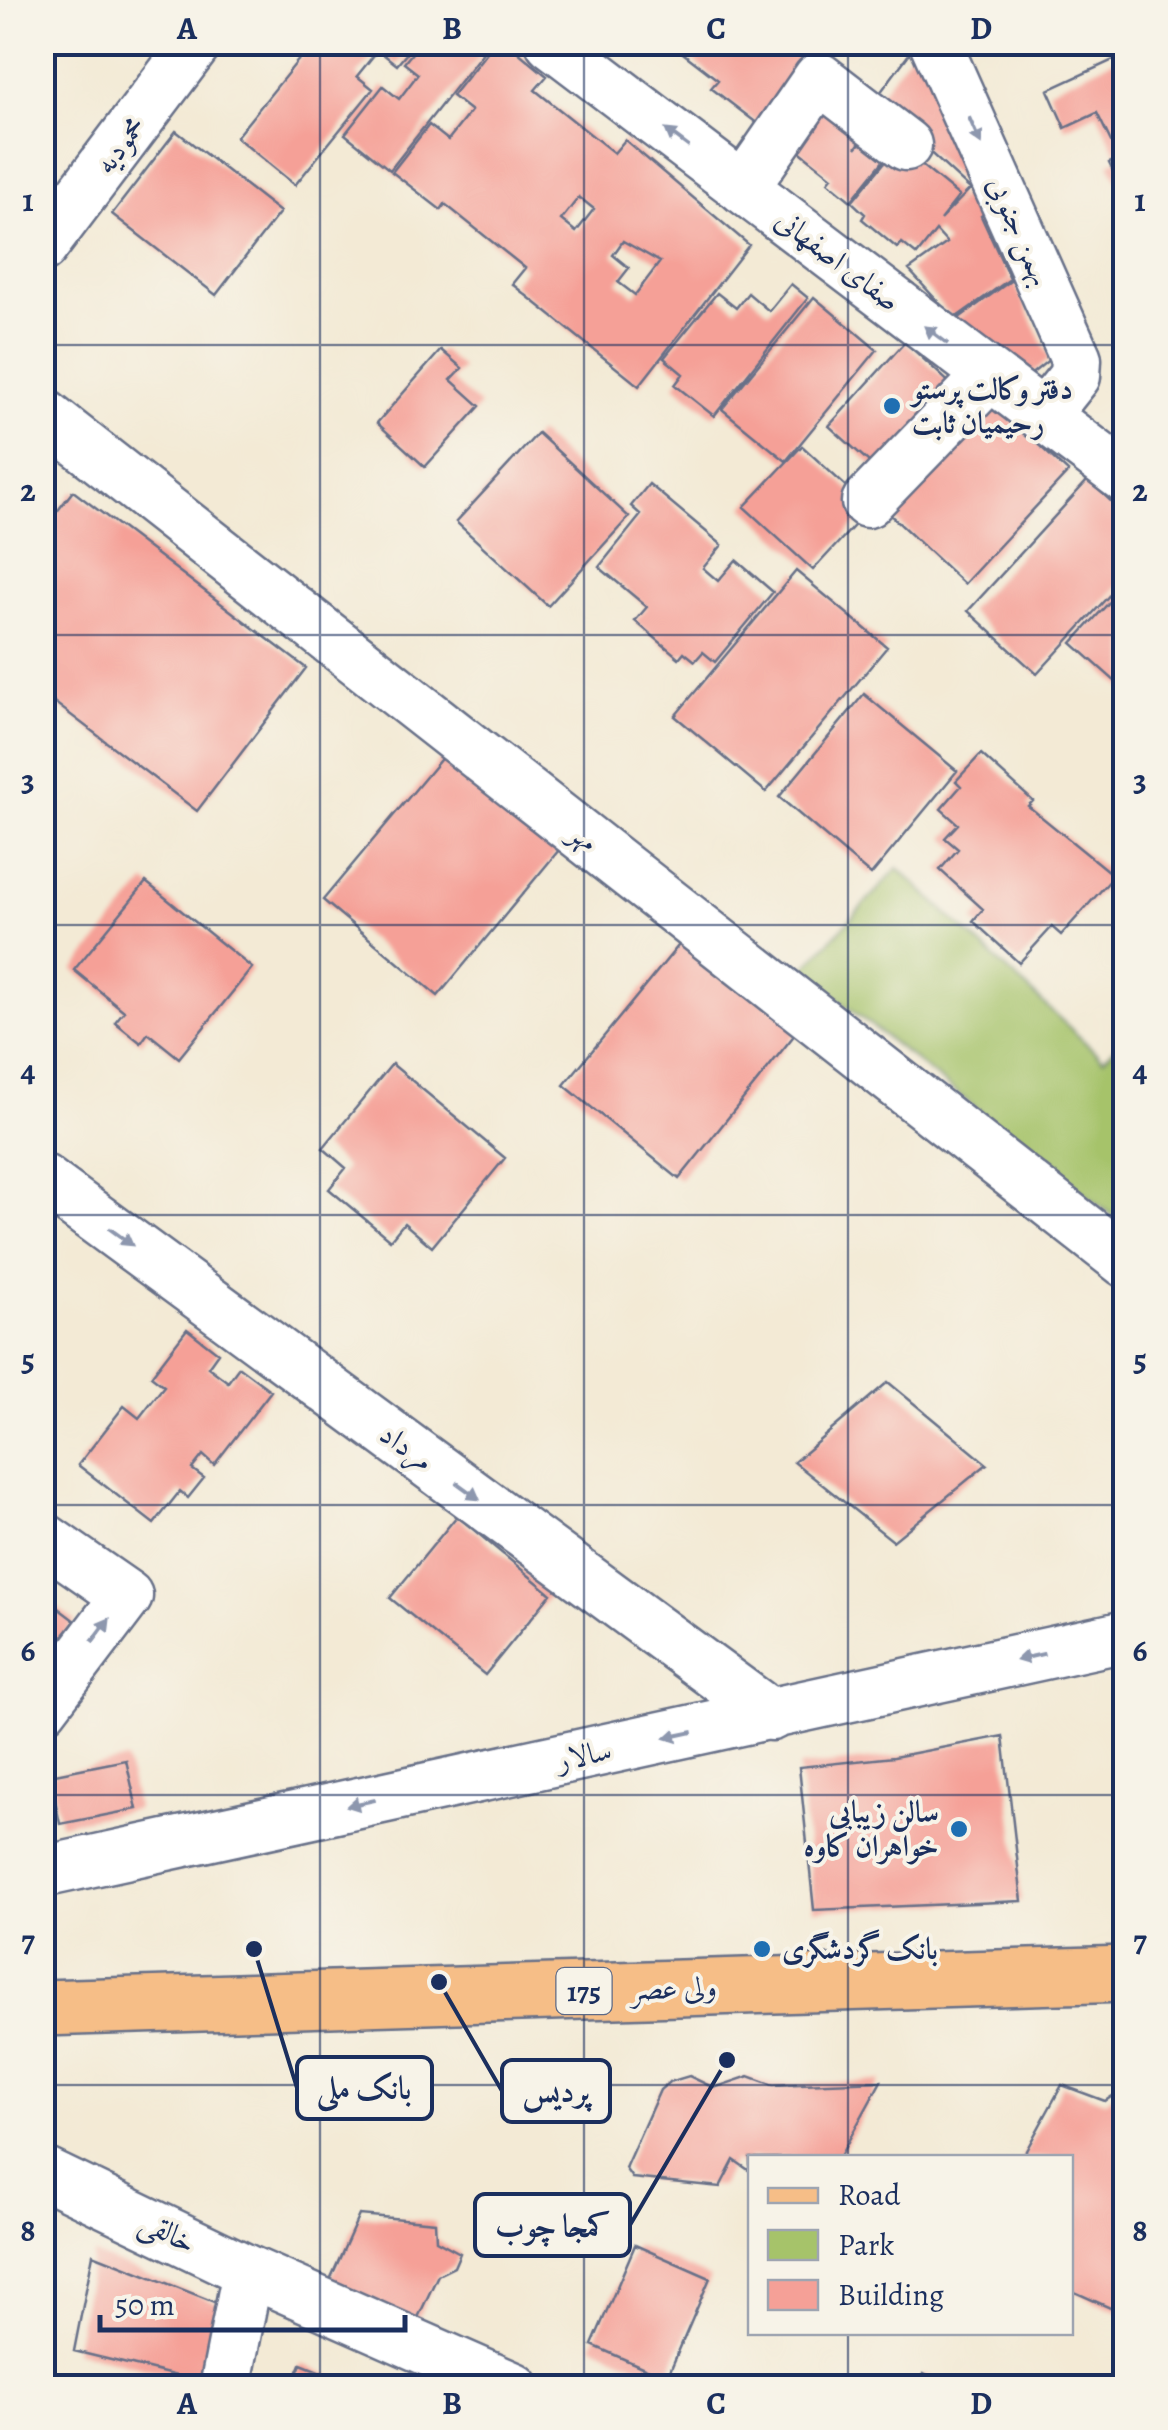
<svg xmlns="http://www.w3.org/2000/svg" width="1168" height="2430" font-family="Alegreya,Amiri,serif">
  <style>
    .green { fill: #a6c36a; stroke: #607964; stroke-width: 2.5 }
    .building { fill: #f5a097; fill-rule: evenodd }
    .lines { fill: none; stroke-linecap: round; stroke-linejoin: round }
    .minor-casing { stroke: #677088; stroke-width: 55 }
    .major-casing { stroke: #677088; stroke-width: 60 }
    .minor { stroke: #fff; stroke-width: 50 }
    .major { stroke: #f6be87; stroke-width: 55 }
    .oneway { fill: #8d97ae }
    .grid { fill: none; stroke: #1b2f5e; stroke-width: 2.5; stroke-opacity: 0.55 }
    .poi-dot { fill: #1f6fb2; stroke: #f7f3e8; stroke-width: 4 }
    .labels { text-anchor: middle; stroke-width: 8; stroke-linejoin: round; paint-order: stroke }
    .shield { fill: #f7f3e8; stroke: #5d6a87; stroke-width: 2.5 }
    .shield-label { font-size: 28px; font-weight: bold; fill: #1b2f5e }
    .street-label { font-size: 30px; fill: #1b2f5e; stroke: #f7f3e8 }
    .poi-label { font-size: 30px; font-weight: bold; fill: #1b2f5e; stroke: #f7f3e8; text-anchor: start }
    .leader { fill: none; stroke: #1b2f5e; stroke-width: 4 }
    .callout-dot { fill: #1b2f5e; stroke: #f7f3e8; stroke-width: 4 }
    .callout { fill: #f7f3e8; stroke: #1b2f5e; stroke-width: 4 }
    .callout-label { font-size: 32px; text-anchor: middle; font-weight: bold; fill: #1b2f5e }
    .neatline { fill: none; stroke: #1b2f5e; stroke-width: 4 }
    .grid-label { font-size: 32px; text-anchor: middle; font-weight: bold; fill: #1b2f5e }
  </style>
  <rect width="100%" height="100%" fill="#f7f3e8"/>
  <filter id="ink" filterUnits="userSpaceOnUse"><feTurbulence type="fractalNoise" baseFrequency=".01" numOctaves="2"/><feDisplacementMap in="SourceGraphic" scale="20" xChannelSelector="R" yChannelSelector="G"/><feConvolveMatrix kernelMatrix="1 2 1 2 8 2 1 2 1" color-interpolation-filters="sRGB"/></filter>
  <filter id="wash" filterUnits="userSpaceOnUse"><feTurbulence type="fractalNoise" baseFrequency=".0048" numOctaves="4" result="noise"/><feDisplacementMap in="SourceGraphic" scale="40" xChannelSelector="R" yChannelSelector="G"/><feGaussianBlur stdDeviation="2.25" result="paint"/><feColorMatrix in="noise" values="0 0 0 0 0 0 0 0 0 0 0 0 0 0 0 0 0 1.4 0 .05"/><feComposite in="paint" operator="in"/></filter>
  <g filter="url(#wash)">
    <rect width="100%" height="100%" fill="#f3ead5"/>
    <path class="green" d="M898,868L1103,1059L1125,1039V1226L802,971Z"/>
    <g id="blocks">
      <path class="building" d="M313,42H416L397,65L378,50L357,76L373,89L295,185L236,137Z
        M421,42H491L390,170L345,134L383,86L399,99L418,74L404,63Z
        M495,42H506L547,76L535,90L614,153L625,140L749,245L639,386L512,284L525,268L445,204L441,210L392,172L429,125L448,140L471,111L452,96ZM579,197L594,209L576,232L561,220ZM623,241L660,262L635,295L618,282L629,268L613,255Z
        M679,42H828L762,127L711,88L718,80L675,47Z
        M918,42L988,211L981,216L1010,279L954,319L909,270L947,243L936,231L917,255L902,243L897,248L862,219L865,214L852,202L898,146L959,196L940,220L970,189L874,101Z
        M1126,54V148L1116,152L1097,113L1065,128L1048,90Z
        M818,92L868,131L856,148L870,132L892,150L851,201L828,182L832,177L782,137Z
        M176,131L280,212L216,295L112,214Z
        M1126,155V198L1109,163Z
        M1013,279L1050,359L1024,380L955,321Z
        M791,284L808,298L714,416L675,385L683,374L664,358L717,293L736,308L748,293L769,311Z
        M814,297L877,350L786,461L722,409Z
        M905,342L954,387L879,471L829,426Z
        M441,350L462,368L451,380L480,406L425,467L377,423Z
        M989,399L1068,472L964,584L885,510Z
        M538,433L629,517L548,606L456,522Z
        M802,446L851,491L863,516L813,570L744,507Z
        M1088,480L1126,515V577L1037,674L968,611Z
        M649,484L722,545L703,568L718,581L736,560L773,592L715,662L703,652L695,661L684,652L679,658L635,621L647,607L599,567L641,515L631,506Z
        M73,491L306,668L197,811L42,693V531Z
        M796,571L887,647L766,792L675,716Z
        M1126,584V691L1072,643Z
        M864,694L957,771L871,875L779,797Z
        M445,754L559,850L438,996L323,900Z
        M981,754L1033,801L1028,806L1114,876L1061,935L1052,927L1019,963L973,921L983,909L940,870L958,849L945,838L958,824L941,809L961,786L956,781Z
        M146,882L252,968L179,1058L148,1033L141,1043L115,1022L124,1011L74,970Z
        M683,940L800,1028L679,1179L564,1085Z
        M392,1064L505,1158L432,1247L404,1223L390,1240L329,1189L346,1168L323,1148Z
        M187,1329L218,1353L208,1367L228,1382L239,1367L271,1391L214,1465L203,1455L192,1469L204,1478L188,1498L180,1491L154,1524L78,1465L124,1406L139,1418L164,1386L151,1376Z
        M888,1382L987,1464L893,1541L794,1462Z
        M457,1516L551,1594L485,1675L390,1598Z
        M42,1596L75,1621L42,1663Z
        M1126,1665V1741H1123L1114,1666Z
        M1003,1736L1022,1901L814,1910L799,1767L894,1757Z
        M126,1760L137,1809L60,1824L50,1775Z
        M689,2076L714,2088L749,2076L773,2085L881,2081L839,2158H750V2171L734,2160L720,2187L632,2178L625,2168L660,2090L669,2082Z
        M1062,2085L1105,2101L1126,2087V2315L1070,2290V2158H1022Z
        M359,2215L435,2222L436,2240L460,2253L454,2267L438,2275L415,2324L330,2280Z
        M635,2245L710,2278L667,2378L592,2345Z
        M93,2254L232,2309L218,2386L74,2351Z
        M301,2364L359,2387V2388H291Z
        M924,2374L951,2388H917Z"/>
    </g>
  </g>
  <g filter="url(#ink)">
    <use href="#blocks" fill-opacity="0" stroke="#677088" stroke-width="2.5"/>
    <g class="lines">
      <g class="minor-casing">
        <path id="minor" d="M551,42L1126,478
          M935,42L1076,359L1075,376L1043,416
          M743,188L819,78L906,145
          M42,247L197,42
          M42,413L1126,1262
          M867,502L990,375
          M42,1179L771,1715
          M42,1537L127,1596L42,1708
          M42,1872L1126,1636
          M42,2172L248,2271L514,2388
          M225,2388L248,2271"/>
      </g>
      <g class="major-casing">
        <path id="major" d="M42,2008L1126,1974"/>
      </g>
      <use href="#minor" class="minor"/>
      <use href="#major" class="major"/>
    </g>
    <defs><path id="oneway-solid" d="M-6-.8H1V-3.2L6.5 0L1 3.2V.8H-6Z" transform="scale(2.5)"/></defs>
    <g class="oneway">
      <use href="#oneway-solid" transform="translate(975 131) rotate(66)"/>
      <use href="#oneway-solid" transform="translate(677 138) rotate(-143)"/>
      <use href="#oneway-solid" transform="translate(936 335) rotate(-143)"/>
      <use href="#oneway-solid" transform="translate(121 1237) rotate(36)"/>
      <use href="#oneway-solid" transform="translate(468 1491) rotate(36)"/>
      <use href="#oneway-solid" transform="translate(101 1630) rotate(-53)"/>
      <use href="#oneway-solid" transform="translate(1030 1657) rotate(167)"/>
      <use href="#oneway-solid" transform="translate(679 1735) rotate(168)"/>
      <use href="#oneway-solid" transform="translate(361 1803) rotate(168)"/>
    </g>
  </g>
  <path class="grid" d="M320,42V2388M584,42V2388M848,42V2158M42,345H1126M42,635H1126M42,925H1126M42,1215H1126M42,1505H1126M42,1795H1126M42,2085H1126M848,2332V2388"/>
  <g class="poi-dot">
    <circle cx="892" cy="406" r="10"/>
    <circle cx="959" cy="1829" r="10"/>
    <circle cx="762" cy="1949" r="10"/>
  </g>
  <g class="labels">
    <rect class="shield" x="556.5" y="1968" width="55" height="46" rx="8"/>
    <g class="shield-label">
      <text x="584" y="2001">175</text>
    </g>
    <g class="street-label">
      <text transform="translate(120 145) rotate(-53)" y="10">محمودیه</text>
      <text transform="translate(1020 231) rotate(66)" y="10">بهمن جنوبی</text>
      <text transform="translate(838 260) rotate(37)" y="10">صفای اصفهانی</text>
      <text transform="translate(584 837) rotate(38)" y="10">مهر</text>
      <text transform="translate(407 1447) rotate(36)" y="10">مرداد</text>
      <text transform="translate(584 1755) rotate(-12)" y="10">سالار</text>
      <text transform="translate(674 1988) rotate(-2)" y="10">ولی عصر</text>
      <text transform="translate(168 2232) rotate(26)" y="10">خالقی</text>
    </g>
    <g class="poi-label">
      <text x="912" y="399">دفتر وکالت پرستو<tspan x="912" dy="34">رحیمیان ثابت</tspan></text>
      <text x="939" y="1822" text-anchor="end">سالن زیبایی<tspan x="939" dy="34">خواهران کاوه</tspan></text>
      <text x="782" y="1959">بانک گردشگری</text>
    </g>
  </g>
  <path class="leader" d="M254 1949L297 2088M439 1982L502 2091M727 2060L630 2225"/>
  <g class="callout-dot">
    <circle cx="254" cy="1949" r="10"/>
    <circle cx="439" cy="1982" r="10"/>
    <circle cx="727" cy="2060" r="10"/>
  </g>
  <g class="callout">
    <rect x="297" y="2057" width="135" height="62" rx="10"/>
    <rect x="502" y="2060" width="108" height="62" rx="10"/>
    <rect x="475" y="2194" width="155" height="62" rx="10"/>
  </g>
  <g class="callout-label">
    <text x="364" y="2099">بانک ملی</text>
    <text x="556" y="2102">پردیس</text>
    <text x="553" y="2237">کمجا چوب</text>
  </g>
  <rect width="1168" height="2430" fill="none" stroke="#f7f3e8" stroke-width="110"/>
  <rect x="748" y="2155" width="325" height="180" fill="#f7f3e8" stroke="#9fa5b1" stroke-width="2.5"/>
  <rect x="768" y="2188" width="50" height="15" fill="#f6be87" stroke="#9fa5b1" stroke-width="2.5"/>
  <text x="838" y="2205" font-size="30" fill="#1b2f5e">Road</text>
  <rect x="768" y="2230" width="50" height="30" fill="#a6c36a" stroke="#9fa5b1" stroke-width="2.5"/>
  <text x="838" y="2255" font-size="30" fill="#1b2f5e">Park</text>
  <rect x="768" y="2280" width="50" height="30" fill="#f5a097" stroke="#9fa5b1" stroke-width="2.5"/>
  <text x="838" y="2305" font-size="30" fill="#1b2f5e">Building</text>
  <path d="M100 2315v15h305v-15" fill="none" stroke="#1b2f5e" stroke-width="5"/>
  <text x="115" y="2315" font-size="30" fill="#1b2f5e" stroke="#f7f3e8" stroke-width="8" paint-order="stroke">50 m</text>
  <rect x="55" y="55" width="1058" height="2320" class="neatline"/>
  <g class="grid-label">
    <text x="187" y="39">A</text>
    <text x="452" y="39">B</text>
    <text x="716" y="39">C</text>
    <text x="981" y="39">D</text>
    <text x="28" y="211">1</text>
    <text x="1140" y="211">1</text>
    <text x="28" y="501">2</text>
    <text x="1140" y="501">2</text>
    <text x="28" y="791">3</text>
    <text x="1140" y="791">3</text>
    <text x="28" y="1081">4</text>
    <text x="1140" y="1081">4</text>
    <text x="28" y="1371">5</text>
    <text x="1140" y="1371">5</text>
    <text x="28" y="1661">6</text>
    <text x="1140" y="1661">6</text>
    <text x="28" y="1951">7</text>
    <text x="1140" y="1951">7</text>
    <text x="28" y="2241">8</text>
    <text x="1140" y="2241">8</text>
    <text x="187" y="2414">A</text>
    <text x="452" y="2414">B</text>
    <text x="716" y="2414">C</text>
    <text x="981" y="2414">D</text>
  </g>
</svg>
